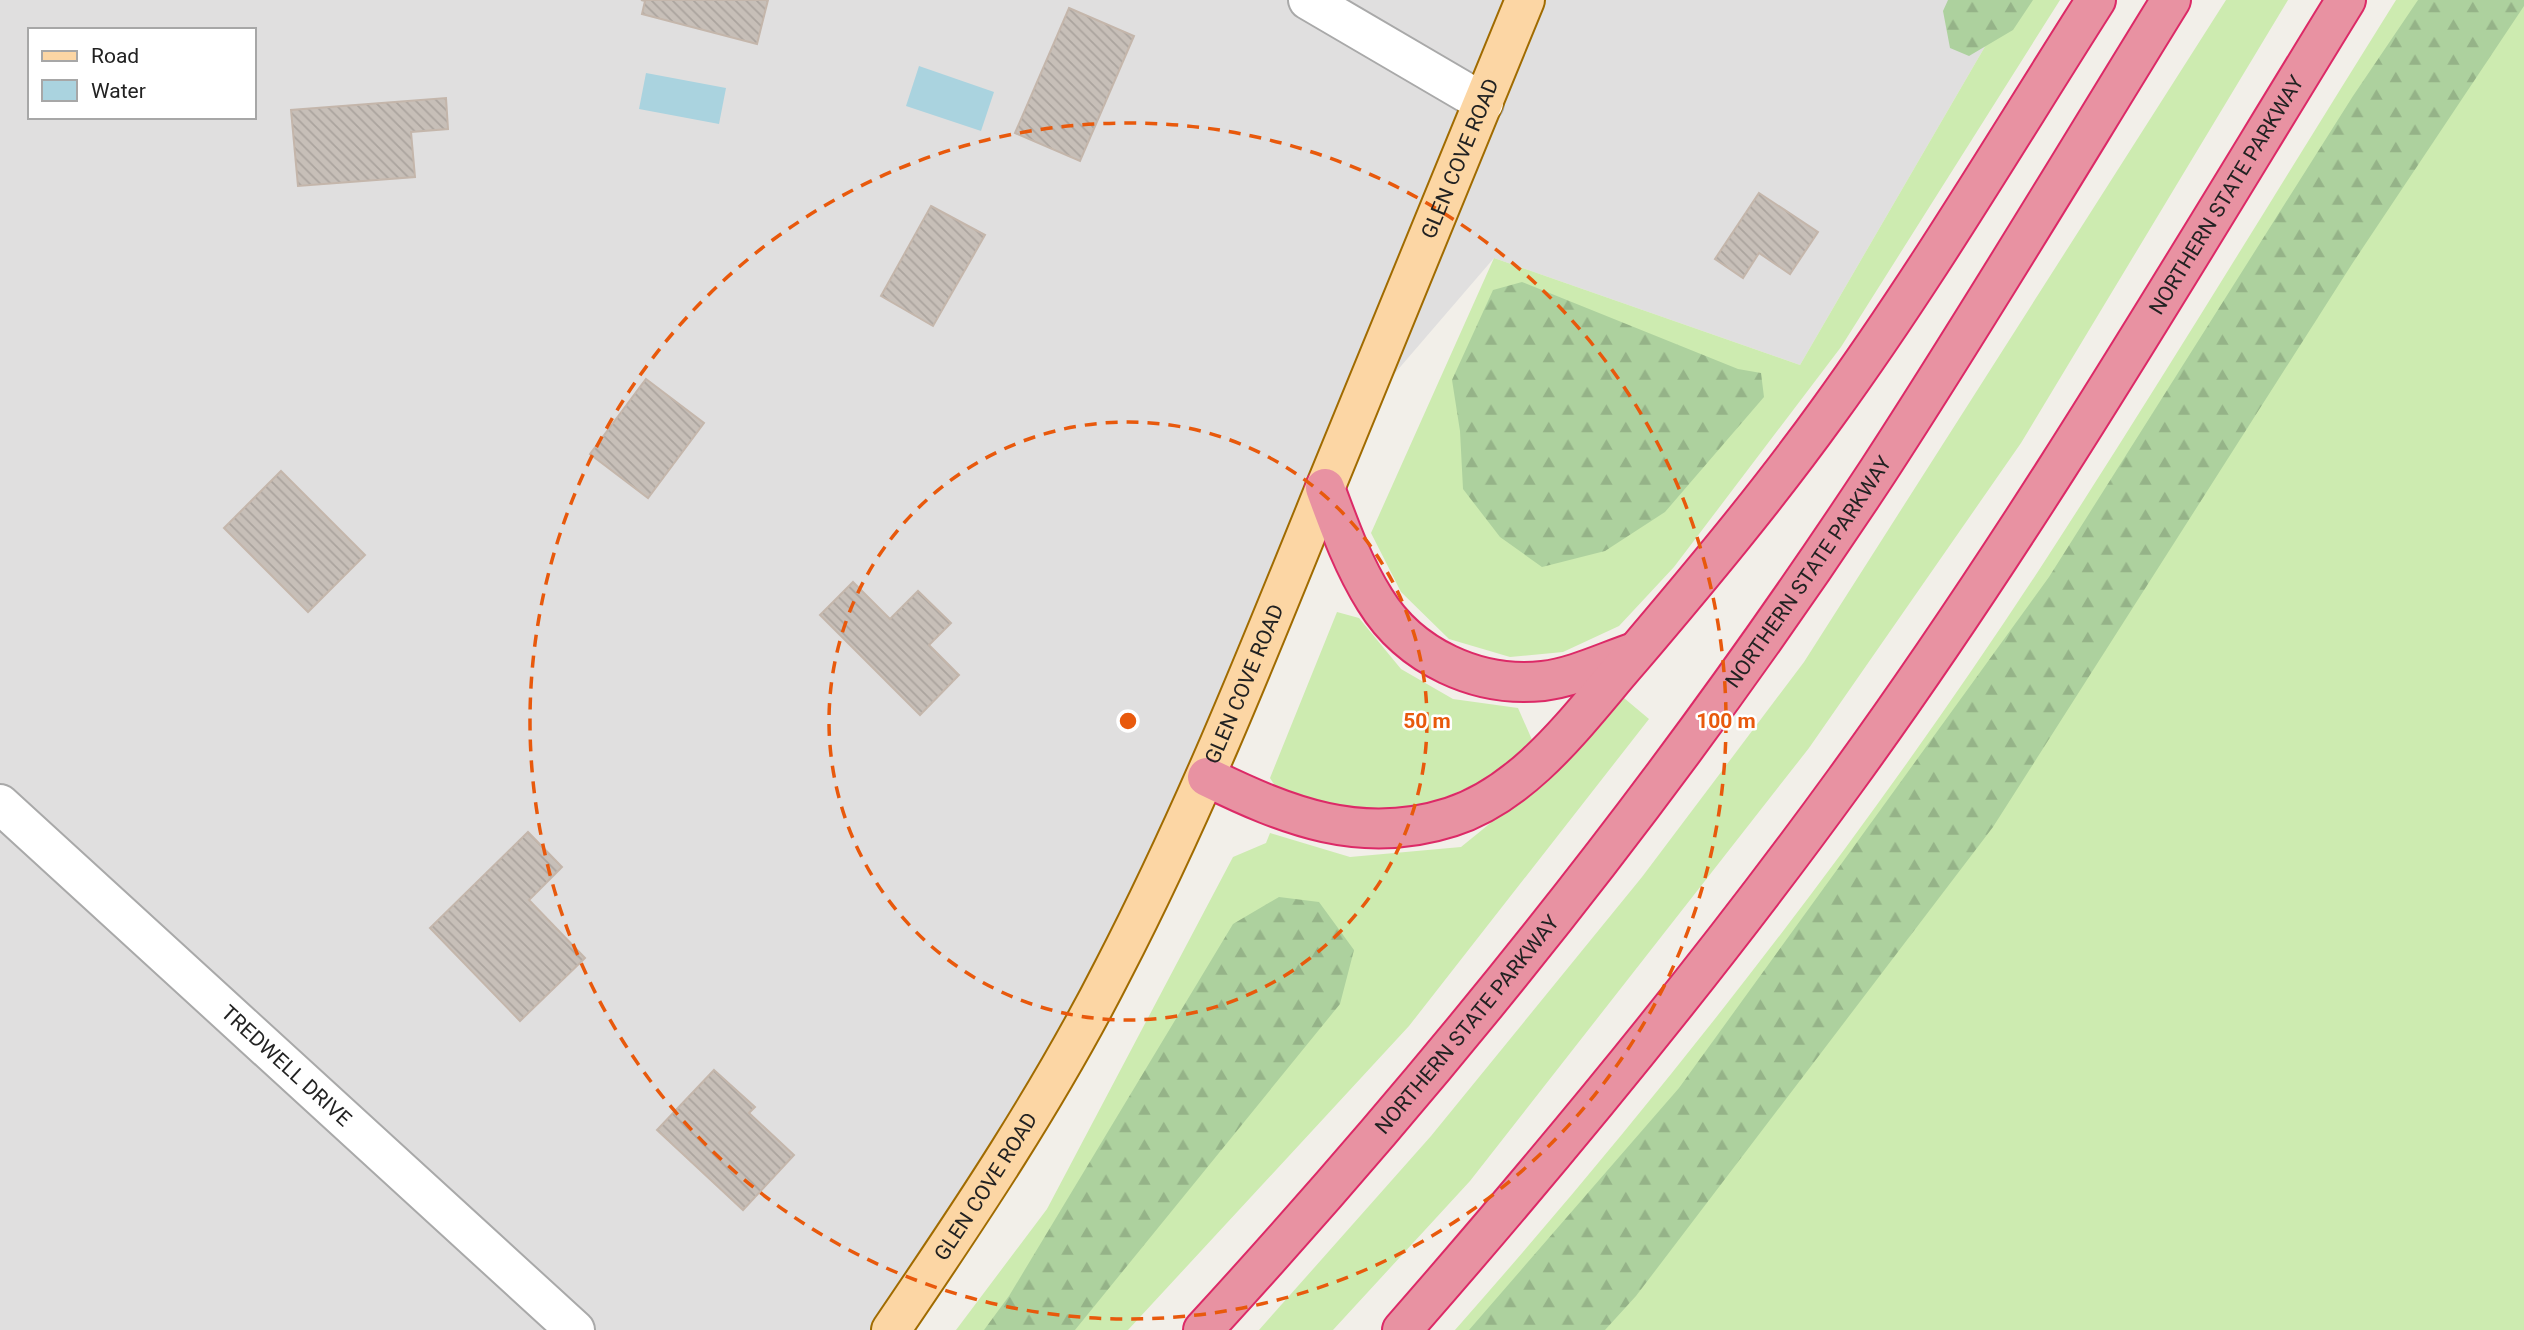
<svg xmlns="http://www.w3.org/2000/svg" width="2524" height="1330" font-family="Roboto,sans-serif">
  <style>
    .residential { fill: #e0dfdf; fill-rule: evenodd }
    .grass { fill: #cdebb0 }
    .forest { fill: url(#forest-firs) }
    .water { fill: #aad3df }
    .building { fill: url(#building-back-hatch); stroke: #c4b6ab; stroke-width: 2 }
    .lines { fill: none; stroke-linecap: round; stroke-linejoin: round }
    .minor-casing { stroke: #a9a9a9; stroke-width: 42 }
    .major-casing { stroke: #a06b00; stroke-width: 42 }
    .highway-casing { stroke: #dc2a67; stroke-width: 42 }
    .minor { stroke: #fff; stroke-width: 38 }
    .major { stroke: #fcd6a4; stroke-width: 38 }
    .highway { stroke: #e892a2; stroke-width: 38 }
    .ring { fill: none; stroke: #e8590c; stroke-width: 3.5; stroke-dasharray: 12 9 }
    .labels { text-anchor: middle; stroke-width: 5; stroke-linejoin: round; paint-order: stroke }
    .street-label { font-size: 21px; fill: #222; stroke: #fff }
    .centre { fill: #e8590c; stroke: #fff; stroke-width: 3.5 }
    .ring-label { font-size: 21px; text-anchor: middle; font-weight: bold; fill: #e8590c; stroke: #fff; stroke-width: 5; stroke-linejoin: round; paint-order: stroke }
  </style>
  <defs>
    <pattern id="forest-firs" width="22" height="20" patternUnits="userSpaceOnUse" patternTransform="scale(1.75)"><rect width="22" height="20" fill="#add19e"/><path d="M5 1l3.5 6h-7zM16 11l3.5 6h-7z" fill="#95b388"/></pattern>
    <pattern id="building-back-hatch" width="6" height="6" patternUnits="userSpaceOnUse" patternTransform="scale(1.75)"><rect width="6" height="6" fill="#c7bfb8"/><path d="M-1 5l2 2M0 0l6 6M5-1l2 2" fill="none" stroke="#aba49e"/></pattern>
  </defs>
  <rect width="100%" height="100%" fill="#f2efe9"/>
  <path class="residential" d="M0,0H2012L1800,365L1494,258L1352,423L1207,777L891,1330H0ZM30,30H254V117H30Z"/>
  <path class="grass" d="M2012,0H2060L1841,347L1674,567L1619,626L1563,652L1510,657L1449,639L1401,592L1371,533L1494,258L1800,365Z
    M2226,0H2288L2021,443L1809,748L1470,1181L1333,1330H1259L1431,1136L1642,877L1804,662Z
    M2396,0H2524V1330H1455C1666,1091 1864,837 2039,570C2161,382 2277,190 2396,0Z
    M1337,612L1359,618L1401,669L1453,699L1518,708L1533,742L1487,779L1421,808L1341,813L1275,786L1270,778Z
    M1624,698L1649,719L1409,1026L1128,1330H956L1047,1209L1233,857L1266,843L1270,833L1350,857L1461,847L1525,795Z"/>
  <path class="forest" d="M1948,0H2033L2013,30L1969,56L1950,48L1943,11Z
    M2418,0H2524V6L2352,264L1993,827L1636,1296L1605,1330H1469L1679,1088L2049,577L2353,96Z
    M1522,282L1738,369L1761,373L1764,397L1665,512L1605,551L1542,567L1500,537L1463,489L1460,431L1452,380L1493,290Z
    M1279,897L1319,902L1354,950L1340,1004L1075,1330H984L1009,1296L1233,924Z"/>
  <path class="water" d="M919,66L994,92L981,131L906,106Z
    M646,73L726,88L719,124L639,109Z"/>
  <path class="building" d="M641,0H768L757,44L642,14L645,1Z
    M1069,8L1134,36L1080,161L1015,133Z
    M446,98L448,129L411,132L415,177L298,186L291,110Z
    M1759,193L1818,232L1790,274L1759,253L1743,278L1715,259Z
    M931,206L985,235L933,326L881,296Z
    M646,379L704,423L648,498L590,454Z
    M281,471L365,555L308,612L224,528Z
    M853,582L890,619L918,591L951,623L929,645L959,675L920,715L820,615Z
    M528,832L562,867L529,900L585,958L520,1021L430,928Z
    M714,1070L755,1107L749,1113L794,1155L743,1210L657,1130Z"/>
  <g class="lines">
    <g class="minor-casing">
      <g id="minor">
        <path d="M1308,0L1484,103"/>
        <path id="s1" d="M0,804L575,1330"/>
      </g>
    </g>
    <g class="major-casing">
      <g id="major">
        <path id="s2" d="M891,1330C970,1214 1049,1096 1113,970C1194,814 1259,651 1325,488C1391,325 1459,163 1525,0"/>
      </g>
    </g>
    <g class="highway-casing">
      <g id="highway">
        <path d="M1325,488C1339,526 1353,565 1375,600C1410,657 1478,688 1543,681C1575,677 1605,662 1635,652"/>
        <path d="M1207,777C1287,816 1361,846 1451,817C1528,792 1580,716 1631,658C1699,578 1766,498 1828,412C1924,280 2008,138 2096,0"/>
        <path id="s3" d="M1203,1330C1449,1062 1678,775 1878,471C1979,316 2074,157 2171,0"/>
        <path id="s4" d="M1402,1330C1557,1153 1707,971 1845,781C2027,531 2184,263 2346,0"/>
      </g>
    </g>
    <use href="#minor" class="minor"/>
    <use href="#major" class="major"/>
    <use href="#highway" class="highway"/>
  </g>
  <g class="ring">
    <circle cx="1128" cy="721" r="299"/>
    <circle cx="1128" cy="721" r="598"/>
  </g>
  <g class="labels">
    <g class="street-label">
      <text dy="7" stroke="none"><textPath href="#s2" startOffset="1306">GLEN COVE ROAD</textPath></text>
      <text dy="7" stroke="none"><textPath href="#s4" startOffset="1405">NORTHERN STATE PARKWAY</textPath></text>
      <text dy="7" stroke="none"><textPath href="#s3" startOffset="971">NORTHERN STATE PARKWAY</textPath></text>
      <text dy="7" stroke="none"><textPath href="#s2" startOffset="738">GLEN COVE ROAD</textPath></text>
      <text dy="7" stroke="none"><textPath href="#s3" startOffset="404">NORTHERN STATE PARKWAY</textPath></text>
      <text dy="7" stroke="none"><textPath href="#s1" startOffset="388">TREDWELL DRIVE</textPath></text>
      <text dy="7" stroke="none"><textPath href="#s2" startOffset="172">GLEN COVE ROAD</textPath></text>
    </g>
  </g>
  <circle cx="1128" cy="721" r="10" class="centre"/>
  <g class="ring-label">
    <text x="1427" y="728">50 m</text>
    <text x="1726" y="728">100 m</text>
  </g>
  <rect x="28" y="28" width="228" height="91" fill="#ffffff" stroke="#a7a7a7" stroke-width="2"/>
  <rect x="42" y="51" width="35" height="10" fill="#fcd6a4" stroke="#a7a7a7" stroke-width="2"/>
  <text x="91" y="63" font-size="21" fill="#222222">Road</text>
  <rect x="42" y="80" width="35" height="21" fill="#aad3df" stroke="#a7a7a7" stroke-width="2"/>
  <text x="91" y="98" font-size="21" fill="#222222">Water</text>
</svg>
